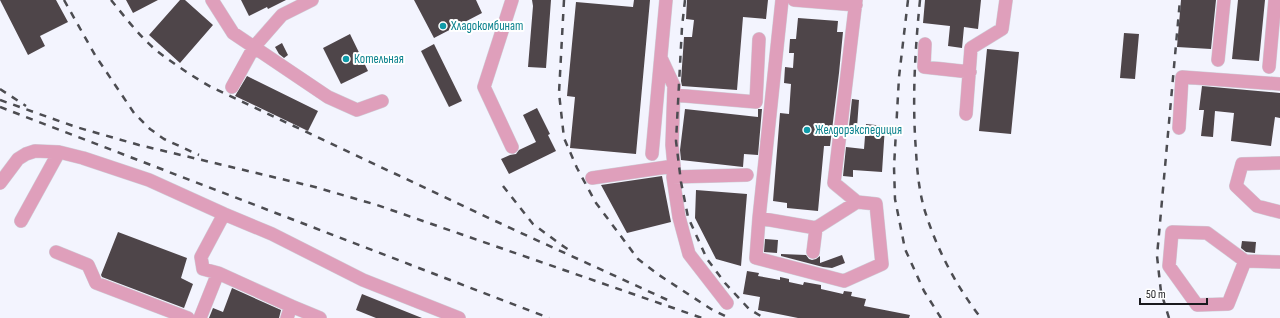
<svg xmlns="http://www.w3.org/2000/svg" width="1280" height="318" font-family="'Sofia Sans Condensed',sans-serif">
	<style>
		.building { fill: #4e4549 }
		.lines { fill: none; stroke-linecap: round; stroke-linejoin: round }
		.minor-casing { stroke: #d0d1da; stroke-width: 14 }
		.minor { stroke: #df9fbb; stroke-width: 13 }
		.rail { stroke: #4c4c51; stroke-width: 2.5; stroke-dasharray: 7 7; stroke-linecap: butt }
		.culture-dot { fill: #0f9aa8; stroke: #fff; stroke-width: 1.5 }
		.labels { text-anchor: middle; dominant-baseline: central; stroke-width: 4; stroke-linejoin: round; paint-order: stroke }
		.culture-label { font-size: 13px; fill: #0d838f; stroke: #fff; text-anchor: start }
	</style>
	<rect width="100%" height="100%" fill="#f3f4fe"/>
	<path class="building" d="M0,0H56L68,22L40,36L45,46L28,55Z
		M126,0H158L133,13Z
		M180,0H185L213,25L180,63L149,35Z
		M241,0H286L268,9L267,7L249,16Z
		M414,0H476L482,13L434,38Z
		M532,0H551L546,68L528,67L533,6Z
		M634,0H650L636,154L570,148L575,97L567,96L576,2L633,7Z
		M687,0H768L766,19L743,17L737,90L682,86L681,81L684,37H692L694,20L686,19Z
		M925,0H981L978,29L964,27L962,48L948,46L950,26L923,23Z
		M1181,0H1216L1211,49L1177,47Z
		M1238,0H1265L1259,61L1232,59Z
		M798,18L838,21L837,32H843L839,73L830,146H824L818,211L787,208V203L773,201L780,113L789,114L791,84L784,83L785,67L793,68L794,53H789L790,39H796Z
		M1124,33L1139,34L1135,79L1120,78Z
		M350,34L368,71L341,84L323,48Z
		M282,43L288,55L284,58L279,54L275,47Z
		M434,44L462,101L449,107L421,51Z
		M987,49L1019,52L1011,134L979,131Z
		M247,76L318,111L308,131L235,96Z
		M1202,86L1280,93V118L1275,117L1271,146L1231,141L1234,113L1215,111L1213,137L1201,136L1204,110H1199Z
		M852,99L859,100L857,127L849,126Z
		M537,108L550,134L548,135L556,151L509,174L501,159L510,155L516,154L519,150L536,142L523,115Z
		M685,109L758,117V109H762L758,155L744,154L743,167L681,160L680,150Z
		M866,124L885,126L882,172L853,170V177L843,176L846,147L864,149Z
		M662,176L671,222L627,233L601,185Z
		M696,190L747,194L741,266L716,259L695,218Z
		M118,232L187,258L181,278L193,284L184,308L102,277L101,275Z
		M765,239L778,240L777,253L764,252Z
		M1242,241L1256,242L1255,253L1246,252L1241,248Z
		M781,254L806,255L809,259L812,260L816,259L820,256V263L842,255L845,263L832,268L823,267L781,256Z
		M747,271L759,273L758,276L780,280V277L789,279V282L803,285L804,282L821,285V289L843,294L844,291L852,292L851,296L866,299L864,306L910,315L909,318H798L758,310L760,297L743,294Z
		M232,288L281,310L279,318H209L213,308L223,312Z
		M362,294L422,318H376L356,310Z"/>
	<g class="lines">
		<defs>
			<path id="minor" d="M212,0L233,33L328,97L357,110L382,101
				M512,0L484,87L512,147
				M782,0L759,218L756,258L844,281L882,264L876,204L857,202L834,183L856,0
				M794,0L856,5
				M925,44L924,67L970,72
				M661,58L674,86L672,145L674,166L673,177L679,217L689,254L727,303
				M1218,60L1224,0
				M1269,67L1275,0
				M232,87L254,47L282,15L312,0
				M674,95L756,102L759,39
				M966,114L971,48L1002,29L1006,0
				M1179,128L1182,77L1280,84
				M652,154L666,0
				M1280,163L1242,164L1236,186L1257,206L1280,212
				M673,177L747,175
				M592,178L674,166
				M0,183L18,159L26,154L35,151L59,152L83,158L149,180L224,214L272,234L363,280L459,318
				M759,218L816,228L857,202
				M21,221L59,152
				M56,252L88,265L96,283L188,318
				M813,252L816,228
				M1245,261L1228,304L1197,305L1169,266L1172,232L1207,233L1245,261L1280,262
				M218,273L291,306
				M200,318L218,273L203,269L201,257L224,214
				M287,318L291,306L320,318"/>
		</defs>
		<use href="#minor" class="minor-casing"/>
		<use href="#minor" class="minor"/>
		<path class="rail" d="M64,0L95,55L134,113L150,129L164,139L199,155
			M111,0C125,17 140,37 157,51C174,64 192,76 211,87L508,227L672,302
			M564,0L559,93L564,138L577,168L596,203L638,259L659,275L711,309L729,318
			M685,0L682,27L676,141L681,182L688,217L707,259L725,283L749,309L764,318
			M908,0L899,77L894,167L895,199L905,249L924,291L941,318
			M920,0C915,50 912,101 916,151C917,170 919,190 924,208C936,248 956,286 981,318
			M0,89L26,106
			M0,100L76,127L139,145L315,187L377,205L702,318
			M0,107L549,318
			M503,186L533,224L560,244L572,252
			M1169,318L1161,292L1157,256L1180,0"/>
	</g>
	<g class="culture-dot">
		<circle cx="443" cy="26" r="4"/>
		<circle cx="346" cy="59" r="4"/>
		<circle cx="807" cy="130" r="4"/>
	</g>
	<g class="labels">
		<g class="culture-label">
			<text x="451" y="26">Хладокомбинат</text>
			<text x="354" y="59">Котельная</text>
			<text x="815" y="130">Желдорэкспедиция</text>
		</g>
	</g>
	<path d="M1140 298v6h67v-6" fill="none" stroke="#1a1a1e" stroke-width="2"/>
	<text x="1146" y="298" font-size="12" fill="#1a1a1e" stroke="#ffffff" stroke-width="3" paint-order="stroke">50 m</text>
</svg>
